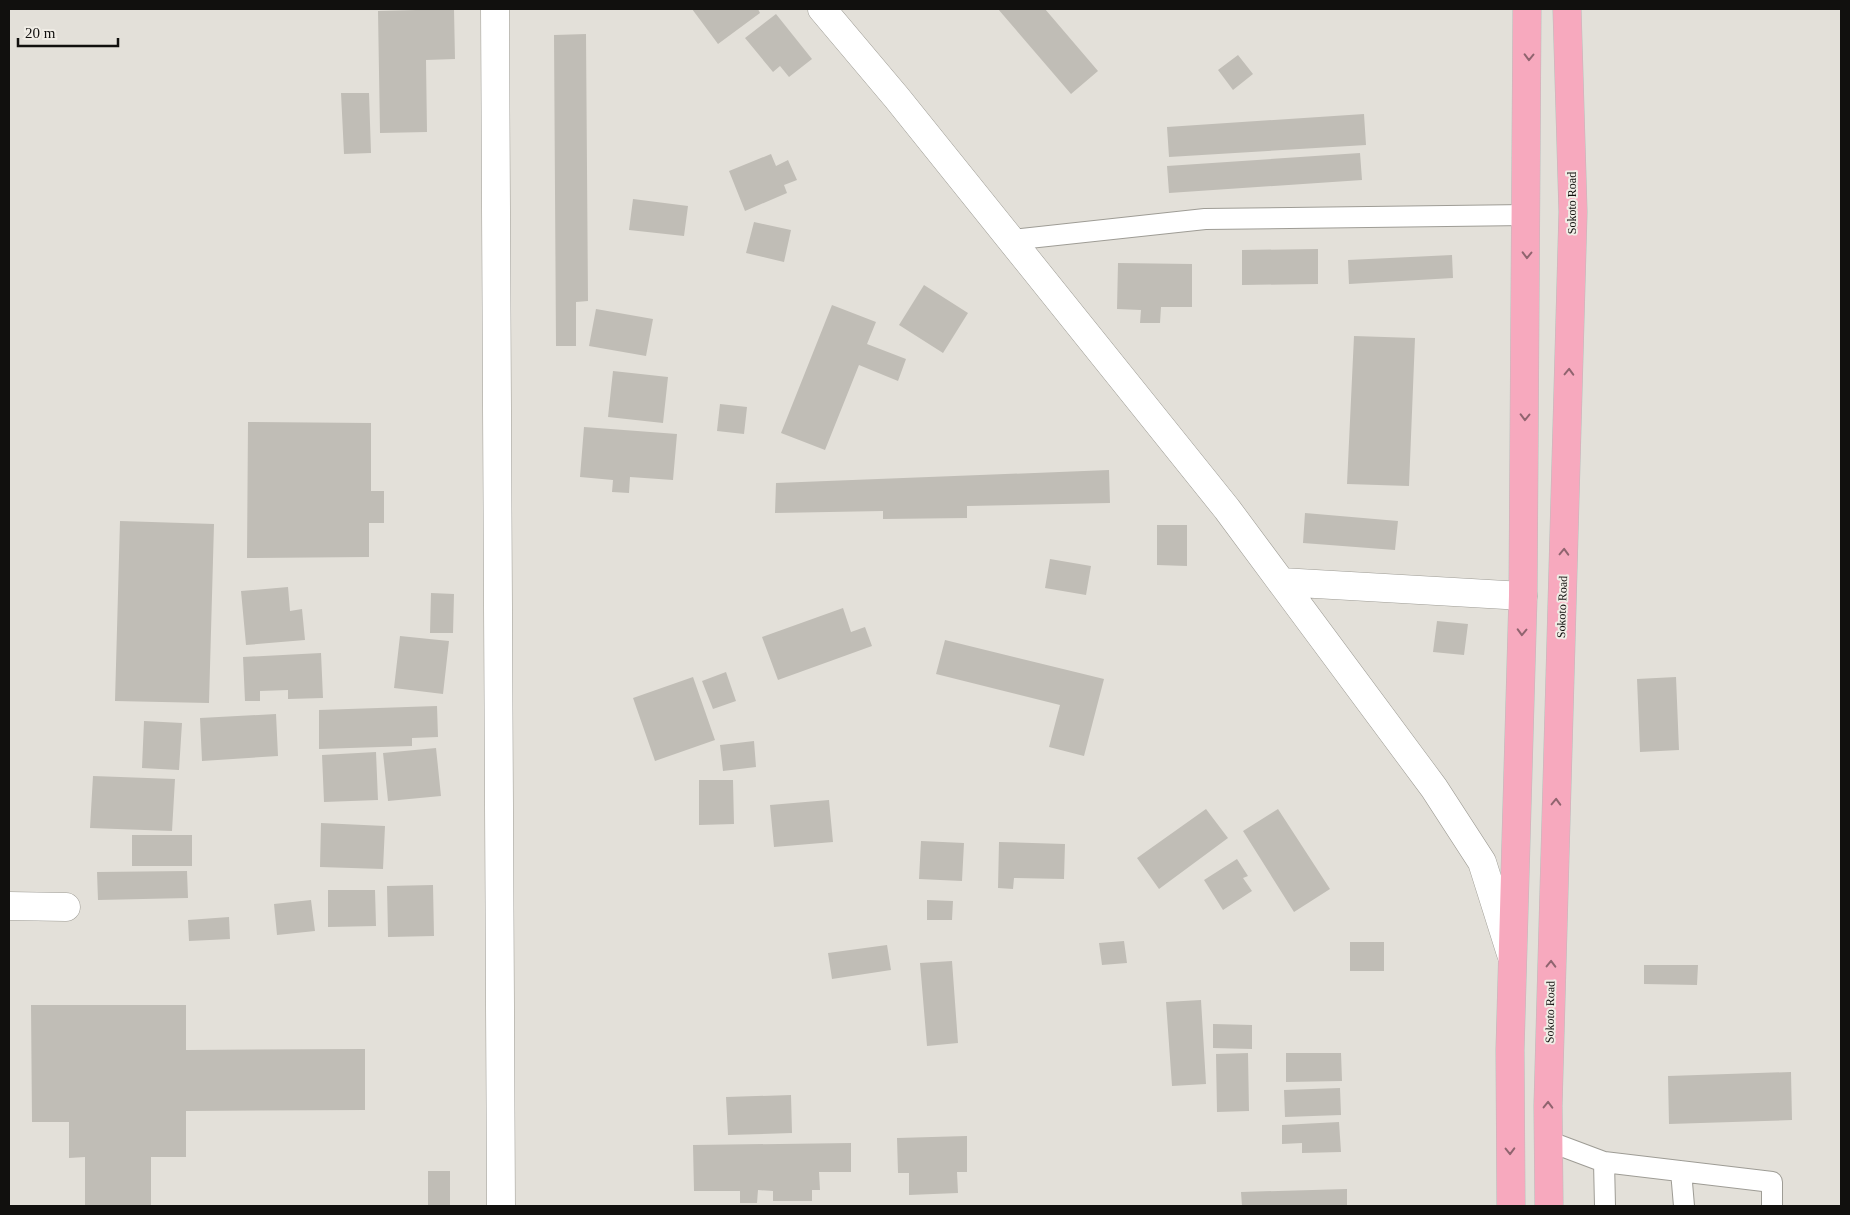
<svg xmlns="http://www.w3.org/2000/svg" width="1850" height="1215" font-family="Georgia,serif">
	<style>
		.building { fill: #c0bdb6 }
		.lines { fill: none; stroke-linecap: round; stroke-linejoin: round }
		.lane-casing { stroke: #9e9c95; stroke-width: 22 }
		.street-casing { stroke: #9e9c95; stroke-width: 29 }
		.primary-casing { stroke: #bcbcbc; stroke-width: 29 }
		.lane { stroke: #fff; stroke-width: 20 }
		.street { stroke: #fff; stroke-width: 28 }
		.primary { stroke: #f7a9be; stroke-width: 28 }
		.oneway { stroke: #90646f }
		.labels { text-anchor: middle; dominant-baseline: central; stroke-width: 4; stroke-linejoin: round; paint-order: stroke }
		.street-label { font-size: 12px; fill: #11100e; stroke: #f0ede6 }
	</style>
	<rect width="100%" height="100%" fill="#e3e0d9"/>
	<path class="building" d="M454,9L455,59L426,60L427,132L380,133L378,11Z
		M692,9H758L760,13L718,44Z
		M998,9H1045L1098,71L1071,94Z
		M776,14L812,59L789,77L780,66L773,72L745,38Z
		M586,34L588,301L576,302V346H556L554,35Z
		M1238,55L1253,74L1233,90L1218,70Z
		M341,93H369L371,153L344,154Z
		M1364,114L1366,145L1169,157L1167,127Z
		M1360,153L1362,180L1169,193L1167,166Z
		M771,154L776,166L788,160L797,180L784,185L787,193L745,211L729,171Z
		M633,199L688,206L684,236L629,230Z
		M754,222L791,230L784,262L746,253Z
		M1318,249V284L1242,285V250Z
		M1452,255L1453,278L1349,284L1348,260Z
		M1118,263L1192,264V307H1161L1160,323H1140L1141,310L1117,309Z
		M924,285L968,313L943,353L899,325Z
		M832,305L876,322L867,344L906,359L898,381L859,365L825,450L781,433Z
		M596,309L653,319L646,356L589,346Z
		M1354,336L1415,338L1409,486L1347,484Z
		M613,371L668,377L663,423L608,417Z
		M720,404L747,407L744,434L717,431Z
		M248,422L371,423V491H384V523H369V557L247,558Z
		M584,427L677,434L673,480L630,477L629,493L612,492L613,480L580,477Z
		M1109,470L1110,503L967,506V518L883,519V511L775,513L776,483Z
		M1305,513L1398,521L1395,550L1303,543Z
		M120,521L214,524L209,703L115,701Z
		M1157,525H1187V566L1157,565Z
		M1050,559L1091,566L1086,595L1045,588Z
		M288,587L290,611L302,609L305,640L246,645L241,591Z
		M431,593L454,594L453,633H430Z
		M843,608L851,632L865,627L872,646L778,680L762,637Z
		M1437,621L1468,624L1464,655L1433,652Z
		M400,636L449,641L443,694L394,688Z
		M945,640L1104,679L1084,756L1049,747L1060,705L936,674Z
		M321,653L323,698L288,699V690L260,691V701H245L243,657Z
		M726,672L736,701L713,709L702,681Z
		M693,677L715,740L655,761L633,698Z
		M1676,677L1679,750L1640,752L1637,679Z
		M437,706L438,737L412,738V746L319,749V710Z
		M276,714L278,756L202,761L200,718Z
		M144,721L182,723L179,770L142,768Z
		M754,741L756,767L723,771L720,745Z
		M436,748L441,796L388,801L383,753Z
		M376,752L378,800L324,802L322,755Z
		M93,776L175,779L172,831L90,828Z
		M699,780H733L734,824L699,825Z
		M829,800L833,842L774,847L770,805Z
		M1206,809L1228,838L1159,889L1137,858Z
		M1278,809L1330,889L1294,912L1243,831Z
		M321,823L385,826L383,869L320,867Z
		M132,835H192V866H132Z
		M921,841L964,843L962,881L919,879Z
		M999,842L1065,844L1064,879L1014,878L1013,889L998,888Z
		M1237,859L1248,876L1243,878L1252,891L1223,910L1204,880Z
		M187,871L188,898L98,900L97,872Z
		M433,885L434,936L388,937L387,886Z
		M328,890H375L376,926L328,927Z
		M311,900L315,931L277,935L274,904Z
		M927,900L953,901L952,920H927Z
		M229,917L230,939L189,941L188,920Z
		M1124,941L1127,963L1102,965L1099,943Z
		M1350,942H1384V971H1350Z
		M887,945L891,970L832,979L828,953Z
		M952,961L958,1043L927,1046L920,963Z
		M1644,965H1698L1697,985L1644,984Z
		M1201,1000L1206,1084L1172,1086L1166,1002Z
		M31,1005H186V1050L365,1049V1110L186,1111V1157H151V1206H85V1157L69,1158V1122H32Z
		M1213,1024L1252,1025V1049L1213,1048Z
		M1248,1053L1249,1111L1217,1112L1216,1054Z
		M1286,1053H1341L1342,1081L1286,1082Z
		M1791,1072L1792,1120L1669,1124L1668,1076Z
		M1340,1088L1341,1115L1285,1117L1284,1090Z
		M791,1095L792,1133L728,1135L726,1097Z
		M1339,1122L1341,1152L1302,1153V1143L1282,1144V1125Z
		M967,1136V1172H957L958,1193L909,1195V1173H898L897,1138Z
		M851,1143V1172H819L820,1190H812V1201H773V1191L758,1190L757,1203H740V1191H694L693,1145Z
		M428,1171H450V1206H428Z
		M1347,1189V1206H1242L1241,1192Z"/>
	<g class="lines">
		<defs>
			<path id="lane" d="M1011,240L1205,219L1527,215
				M1548,1141L1604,1162L1605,1206
				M1604,1162L1772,1182V1206
				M1681,1171L1684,1206"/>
			<path id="street" d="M495,9L501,1206
				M822,9L897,98L1227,509L1434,788L1482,862L1511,954
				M1281,582L1523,596
				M9,906L66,907"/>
			<path id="primary" d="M1511,1206L1510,1050L1523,596L1527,9
				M1549,1206L1548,1106L1573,212L1567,9"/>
		</defs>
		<use href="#lane" class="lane-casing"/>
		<use href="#street" class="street-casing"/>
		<use href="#primary" class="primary-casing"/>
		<use href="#lane" class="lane"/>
		<use href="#street" class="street"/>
		<use href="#primary" class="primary"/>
	</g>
	<defs><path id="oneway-chevron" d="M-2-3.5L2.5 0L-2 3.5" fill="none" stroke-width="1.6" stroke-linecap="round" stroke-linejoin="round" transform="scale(1.25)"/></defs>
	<g class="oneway">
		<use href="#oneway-chevron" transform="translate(1529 57) rotate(91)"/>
		<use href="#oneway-chevron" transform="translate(1527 255) rotate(91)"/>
		<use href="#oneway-chevron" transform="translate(1569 372) rotate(-88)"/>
		<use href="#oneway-chevron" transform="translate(1525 417) rotate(91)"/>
		<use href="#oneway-chevron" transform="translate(1564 552) rotate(-88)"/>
		<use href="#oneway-chevron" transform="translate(1522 632) rotate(92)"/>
		<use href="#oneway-chevron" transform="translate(1556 802) rotate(-88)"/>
		<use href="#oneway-chevron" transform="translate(1551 964) rotate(-89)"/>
		<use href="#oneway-chevron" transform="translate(1548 1105) rotate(-89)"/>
		<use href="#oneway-chevron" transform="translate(1510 1151) rotate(89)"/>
	</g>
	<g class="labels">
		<g class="street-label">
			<text transform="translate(1572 203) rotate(-90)">Sokoto Road</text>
			<text transform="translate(1562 607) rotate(-88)">Sokoto Road</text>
			<text transform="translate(1550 1012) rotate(-89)">Sokoto Road</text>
		</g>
	</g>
	<rect width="1850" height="1215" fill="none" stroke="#11100e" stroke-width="20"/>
	<path d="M18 38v8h100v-8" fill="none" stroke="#11100e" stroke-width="2.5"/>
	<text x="25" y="38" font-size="15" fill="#11100e" stroke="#f0ede6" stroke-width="4" paint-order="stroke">20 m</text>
</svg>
